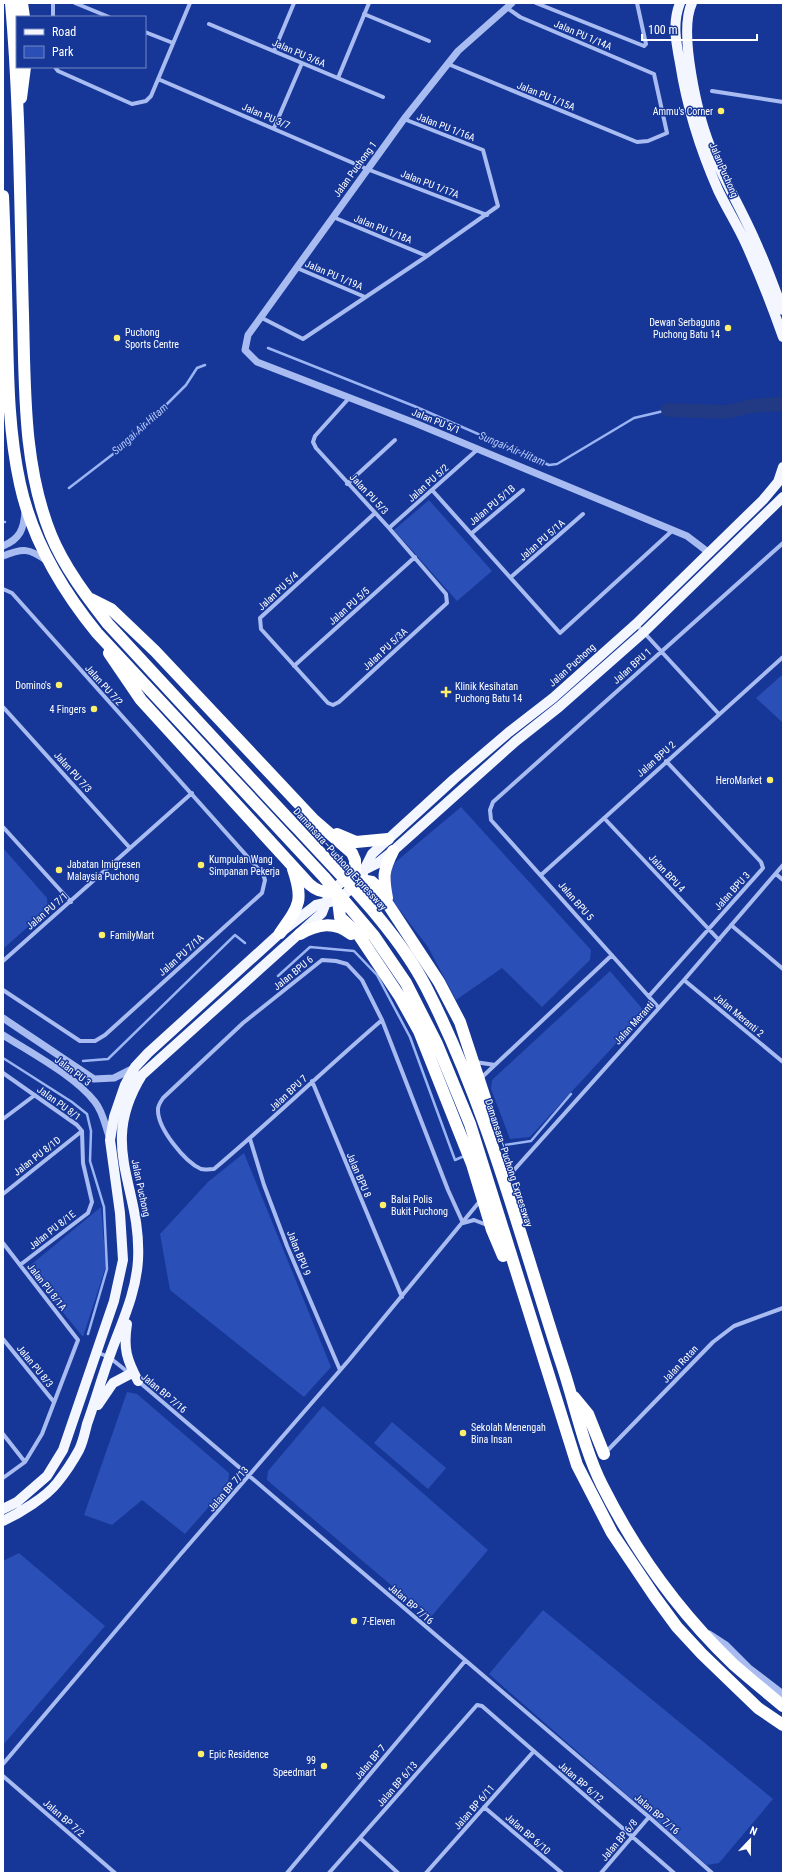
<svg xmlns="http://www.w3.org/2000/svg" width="786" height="1876" font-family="'Roboto Condensed',sans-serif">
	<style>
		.green { fill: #2a4fb6 }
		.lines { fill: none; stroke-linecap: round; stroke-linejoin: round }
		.stream { stroke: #9bb4f4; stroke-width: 2.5 }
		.river { stroke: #223a84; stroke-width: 14 }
		.minor { stroke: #a9bcf2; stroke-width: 4 }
		.tertiary { stroke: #a9bcf2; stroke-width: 7 }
		.primary { stroke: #f3f6ff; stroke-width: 10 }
		.motorway { stroke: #fff; stroke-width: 12 }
		.poi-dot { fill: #ffef69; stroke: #163797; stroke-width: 1.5 }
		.labels { text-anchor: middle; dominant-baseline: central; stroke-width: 3; stroke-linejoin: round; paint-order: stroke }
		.street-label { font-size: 10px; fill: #fff; stroke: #163797 }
		.poi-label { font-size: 10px; fill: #fff; stroke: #163797; text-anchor: start }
		.water-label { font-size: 11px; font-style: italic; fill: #b5c7f8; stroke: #163797 }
	</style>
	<rect width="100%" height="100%" fill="#163797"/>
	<path class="green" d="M429,500L492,571L457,601L394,530Z
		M783,674V723L756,698Z
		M461,807L591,950L590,960L542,1007L502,968L456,1000L428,947L395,904L389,888L392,865Z
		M3,848L47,898L48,909L3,949Z
		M610,971L645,1012L530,1137L510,1139L491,1089L492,1080Z
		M244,1153L331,1367L304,1397L170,1290L160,1234L208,1182Z
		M101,1207L106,1266L83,1337L27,1268Z
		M127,1392L137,1394L229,1473L228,1485L185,1534L142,1500L112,1525L84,1515Z
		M323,1406L488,1550L430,1618L267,1480L268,1471Z
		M392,1422L446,1468L428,1489L374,1443Z
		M19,1553L105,1626L3,1745V1561Z
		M543,1610L773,1799L719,1863L707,1865L489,1674Z"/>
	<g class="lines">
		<path class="stream" d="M268,348L414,406L549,465L557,464L634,418L668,410
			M69,488L130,441L186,385L197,368L205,365
			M3,522H5
			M278,976L310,947L354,951L377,975L410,1037L455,1160L462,1157
			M3,1058L72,1102L87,1114L91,1131L90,1161L104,1207L107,1269L88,1334
			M83,1061L108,1059L235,935L245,943
			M505,1145L531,1141L571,1094"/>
		<path class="river" d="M668,410L727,412L751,406L783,404"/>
		<path class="minor" d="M53,3V17
			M75,3L109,17
			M536,3L644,46L646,44L637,3
			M364,14L429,41
			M209,24L383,97
			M145,32L173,43
			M274,51L294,3
			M448,64L637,142L648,141L667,133L654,74L520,17L507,8
			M55,67L58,71L132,104L146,101L151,96L190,3
			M338,78L369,3
			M158,79L367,169L487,215
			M712,91L783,102
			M274,128L302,63
			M333,217L427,256
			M297,268L365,297
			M262,318L303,339L427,256L498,206L483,150L404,119
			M350,397L315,436L313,442L316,448L389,528L446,594L447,603L339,702L333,705L328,703L261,629L260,618L375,513
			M347,484L395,440
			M432,490L560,633L673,530
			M389,528L478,449
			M472,533L523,490
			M511,577L583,514
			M3,589L12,593L263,874L265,880L262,893L105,1035L95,1041H80L3,990
			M636,624L718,713
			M294,666L415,557
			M3,707L130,848
			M604,818L719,940
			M3,827L71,902
			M776,874L783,880
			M541,875L783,657
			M731,925L783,969
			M3,961L192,793
			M684,980L783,1062
			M649,996L763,868L761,862L666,761
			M659,1008L491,820L490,810L493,802L783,543
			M382,1020C325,1069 271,1121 214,1169C210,1169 205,1170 201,1169C185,1162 157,1128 158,1109C158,1106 161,1101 163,1098L243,1023L322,960L336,961L347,964L362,980L382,1020L448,1190L463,1223
			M475,1062L495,1065
			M3,1073L77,1125L82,1131L83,1163L92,1202L88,1213L20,1265
			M480,1079L612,955
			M312,1081L402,1297
			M3,1119L35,1095
			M250,1139L264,1185L287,1246L340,1370
			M505,1180L684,980L783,865
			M3,1194L82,1131
			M463,1223L474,1220L487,1225
			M3,1243L78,1340L42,1434L25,1462L3,1478
			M3,1339L54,1402
			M96,1352L109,1357L129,1373
			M138,1381L649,1817L712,1873
			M3,1434L25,1462
			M606,1452L713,1342L734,1326L783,1308
			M3,1764L179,1556L349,1360L480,1201
			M3,1776L115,1873
			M484,1807L562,1873
			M360,1838L398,1873
			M287,1873L465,1661
			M329,1873L477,1705L482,1706L674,1873
			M426,1873L534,1751
			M601,1873L649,1817"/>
		<path class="tertiary" d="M512,3L458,51L404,119L248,335L245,350L257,362L415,423L687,536L708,552
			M3,546C20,539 24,529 25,511
			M3,556C23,548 29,548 47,561
			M3,1018L94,1079L114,1078L134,1068
			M3,1035C31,1053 75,1076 95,1102C103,1112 105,1125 109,1136
			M709,1634L726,1645L749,1668L783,1694"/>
		<path class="primary" d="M680,3C672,23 676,42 680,63C687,108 700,149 718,190C727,209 738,226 746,244C760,275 772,306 783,337
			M692,3C678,32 698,116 710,146C723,180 743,211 757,245C767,266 774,288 783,310
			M127,1324C123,1349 127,1360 138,1381
			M98,1405L113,1383L130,1374
			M3,1509L17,1502L47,1476L63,1450L114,1301L123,1260L120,1213L110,1140L114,1117L125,1085L135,1067L148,1053L280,933L316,905L338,900L361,880L364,870L372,854L454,779L509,732L553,698L636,624L763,500L778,482L783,467
			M3,1521C20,1513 46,1497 57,1483C65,1473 73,1461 79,1450C83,1442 85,1432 87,1424C95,1402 101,1380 109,1358C120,1326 136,1295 138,1260C142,1187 97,1147 142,1075L322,913L330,892L355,871L364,870L378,863L393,851L516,741L559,707L644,632L783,497"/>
		<path class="motorway" d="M11,3C20,105 20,212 23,315C25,388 23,466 51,535C64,567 87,597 108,624C172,693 235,762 299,830C343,878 396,929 426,987C487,1106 520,1236 561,1362C575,1403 583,1447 602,1485C635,1551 680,1613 733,1664C749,1678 766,1692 783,1706
			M22,3L24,17
			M21,98L25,67
			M3,196C5,241 6,287 7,332C8,382 9,434 20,484C32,539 62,590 97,633L324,877L374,936L406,983L437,1044L470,1124L577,1465L612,1533L655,1597L677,1627L702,1654L758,1708L783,1725
			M91,599L111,609L155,651L314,820L352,853L355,860V871
			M109,653L141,700L309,884C316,890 321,892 330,892
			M337,834L356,842L388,839
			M361,880L372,882L376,886L439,982L460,1022L485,1098L487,1116
			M387,898C383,876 383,871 393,851
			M338,900L340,917L358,934L400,997L419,1031L472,1164L492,1230L503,1256
			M280,933C299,906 304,901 293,869
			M300,934C318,924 334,921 351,934
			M574,1397L588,1414L604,1454"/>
	</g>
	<g class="poi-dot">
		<circle cx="721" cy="111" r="4"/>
		<circle cx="728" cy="328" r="4"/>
		<circle cx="117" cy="338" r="4"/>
		<circle cx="59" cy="685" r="4"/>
		<path d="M444 686h4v4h4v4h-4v4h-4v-4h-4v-4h4z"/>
		<circle cx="94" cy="709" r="4"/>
		<circle cx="770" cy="780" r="4"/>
		<circle cx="201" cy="865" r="4"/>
		<circle cx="59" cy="870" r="4"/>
		<circle cx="102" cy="935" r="4"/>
		<circle cx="383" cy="1205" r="4"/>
		<circle cx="463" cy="1433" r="4"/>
		<circle cx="354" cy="1621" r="4"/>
		<circle cx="201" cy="1754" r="4"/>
		<circle cx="324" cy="1766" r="4"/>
	</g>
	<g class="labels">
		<g class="street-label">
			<text transform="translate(583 35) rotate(23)">Jalan PU 1/14A</text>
			<text transform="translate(299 53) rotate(23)">Jalan PU 3/6A</text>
			<text transform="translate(546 96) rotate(22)">Jalan PU 1/15A</text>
			<text transform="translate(266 116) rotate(23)">Jalan PU 3/7</text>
			<text transform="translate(446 127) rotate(21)">Jalan PU 1/16A</text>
			<text transform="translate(355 169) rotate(-54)">Jalan Puchong 1</text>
			<text transform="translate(724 170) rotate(67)">Jalan Puchong</text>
			<text transform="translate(430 184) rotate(21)">Jalan PU 1/17A</text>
			<text transform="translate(383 229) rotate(22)">Jalan PU 1/18A</text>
			<text transform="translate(334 275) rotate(23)">Jalan PU 1/19A</text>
			<text transform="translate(436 421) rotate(22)">Jalan PU 5/1</text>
			<text transform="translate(428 483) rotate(-42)">Jalan PU 5/2</text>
			<text transform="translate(369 494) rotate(47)">Jalan PU 5/3</text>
			<text transform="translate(492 505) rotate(-40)">Jalan PU 5/1B</text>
			<text transform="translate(542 540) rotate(-41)">Jalan PU 5/1A</text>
			<text transform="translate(278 591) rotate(-43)">Jalan PU 5/4</text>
			<text transform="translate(349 606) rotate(-42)">Jalan PU 5/5</text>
			<text transform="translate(385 649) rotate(-43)">Jalan PU 5/3A</text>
			<text transform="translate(572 665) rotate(-42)">Jalan Puchong</text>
			<text transform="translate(632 666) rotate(-42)">Jalan BPU 1</text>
			<text transform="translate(104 685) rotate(48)">Jalan PU 7/2</text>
			<text transform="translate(656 759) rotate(-42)">Jalan BPU 2</text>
			<text transform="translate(73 772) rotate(48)">Jalan PU 7/3</text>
			<text transform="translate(340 859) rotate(48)">Damansara–Puchong Expressway</text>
			<text transform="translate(667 873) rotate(47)">Jalan BPU 4</text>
			<text transform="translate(732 891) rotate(-48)">Jalan BPU 3</text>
			<text transform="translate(576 901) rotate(49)">Jalan BPU 5</text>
			<text transform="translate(47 911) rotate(-41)">Jalan PU 7/1</text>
			<text transform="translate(181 955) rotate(-42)">Jalan PU 7/1A</text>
			<text transform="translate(293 973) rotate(-39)">Jalan BPU 6</text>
			<text transform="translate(739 1015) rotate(40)">Jalan Meranti 2</text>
			<text transform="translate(634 1023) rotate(-48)">Jalan Meranti</text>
			<text transform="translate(73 1071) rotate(37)">Jalan PU 3</text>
			<text transform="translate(288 1093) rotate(-43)">Jalan BPU 7</text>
			<text transform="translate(59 1103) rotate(36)">Jalan PU 8/1</text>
			<text transform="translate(37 1156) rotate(-38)">Jalan PU 8/1D</text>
			<text transform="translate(509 1163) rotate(72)">Damansara–Puchong Expressway</text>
			<text transform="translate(359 1175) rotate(67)">Jalan BPU 8</text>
			<text transform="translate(141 1188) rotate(78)">Jalan Puchong</text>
			<text transform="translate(52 1230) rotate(-38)">Jalan PU 8/1E</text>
			<text transform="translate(299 1253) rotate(68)">Jalan BPU 9</text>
			<text transform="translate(47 1287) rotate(52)">Jalan PU 8/1A</text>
			<text transform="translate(680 1364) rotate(-47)">Jalan Rotan</text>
			<text transform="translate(35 1366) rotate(51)">Jalan PU 8/3</text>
			<text transform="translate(164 1393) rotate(40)">Jalan BP 7/16</text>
			<text transform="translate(228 1489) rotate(-49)">Jalan BP 7/13</text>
			<text transform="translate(411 1604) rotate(41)">Jalan BP 7/16</text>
			<text transform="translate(370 1762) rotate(-50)">Jalan BP 7</text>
			<text transform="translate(581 1782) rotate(41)">Jalan BP 6/12</text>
			<text transform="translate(397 1784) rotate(-49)">Jalan BP 6/13</text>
			<text transform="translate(474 1807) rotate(-49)">Jalan BP 6/11</text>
			<text transform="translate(657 1814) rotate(41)">Jalan BP 7/16</text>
			<text transform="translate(64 1818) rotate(41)">Jalan BP 7/2</text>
			<text transform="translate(528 1834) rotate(41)">Jalan BP 6/10</text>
			<text transform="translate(619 1840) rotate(-50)">Jalan BP 6/8</text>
		</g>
		<g class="poi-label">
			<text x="713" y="111" text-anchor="end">Ammu's Corner</text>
			<text x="720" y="322" text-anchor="end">Dewan Serbaguna<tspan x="720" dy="12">Puchong Batu 14</tspan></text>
			<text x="125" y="332">Puchong<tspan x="125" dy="12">Sports Centre</tspan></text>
			<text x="51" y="685" text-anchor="end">Domino's</text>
			<text x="455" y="686">Klinik Kesihatan<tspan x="455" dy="12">Puchong Batu 14</tspan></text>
			<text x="86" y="709" text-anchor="end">4 Fingers</text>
			<text x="762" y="780" text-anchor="end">HeroMarket</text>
			<text x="209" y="859">Kumpulan Wang<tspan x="209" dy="12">Simpanan Pekerja</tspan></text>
			<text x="67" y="864">Jabatan Imigresen<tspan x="67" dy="12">Malaysia Puchong</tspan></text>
			<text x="110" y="935">FamilyMart</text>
			<text x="391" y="1199">Balai Polis<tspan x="391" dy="12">Bukit Puchong</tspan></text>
			<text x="471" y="1427">Sekolah Menengah<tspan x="471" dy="12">Bina Insan</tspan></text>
			<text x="362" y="1621">7-Eleven</text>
			<text x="209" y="1754">Epic Residence</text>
			<text x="316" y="1760" text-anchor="end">99<tspan x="316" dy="12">Speedmart</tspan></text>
		</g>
		<g class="water-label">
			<text transform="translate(140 429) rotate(-42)">Sungai Air Hitam</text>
			<text transform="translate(512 449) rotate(23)">Sungai Air Hitam</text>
		</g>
	</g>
	<rect width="786" height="1876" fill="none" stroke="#ffffff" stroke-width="8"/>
	<rect x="16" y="16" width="130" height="52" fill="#163797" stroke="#7387c1"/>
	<rect x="24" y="29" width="20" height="6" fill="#f3f6ff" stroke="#7387c1"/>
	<text x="52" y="36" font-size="12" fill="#ffffff">Road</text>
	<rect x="24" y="46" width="20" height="12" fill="#2a4fb6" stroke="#7387c1"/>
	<text x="52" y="56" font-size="12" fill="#ffffff">Park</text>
	<g transform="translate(750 1840) rotate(22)" stroke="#163797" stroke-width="3" paint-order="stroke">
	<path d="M0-3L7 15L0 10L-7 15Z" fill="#ffffff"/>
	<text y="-6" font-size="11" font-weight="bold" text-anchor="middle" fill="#ffffff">N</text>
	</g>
	<path d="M642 34v6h115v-6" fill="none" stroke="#ffffff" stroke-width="2"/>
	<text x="648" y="34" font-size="12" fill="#ffffff" stroke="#163797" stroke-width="3" paint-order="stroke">100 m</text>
</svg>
